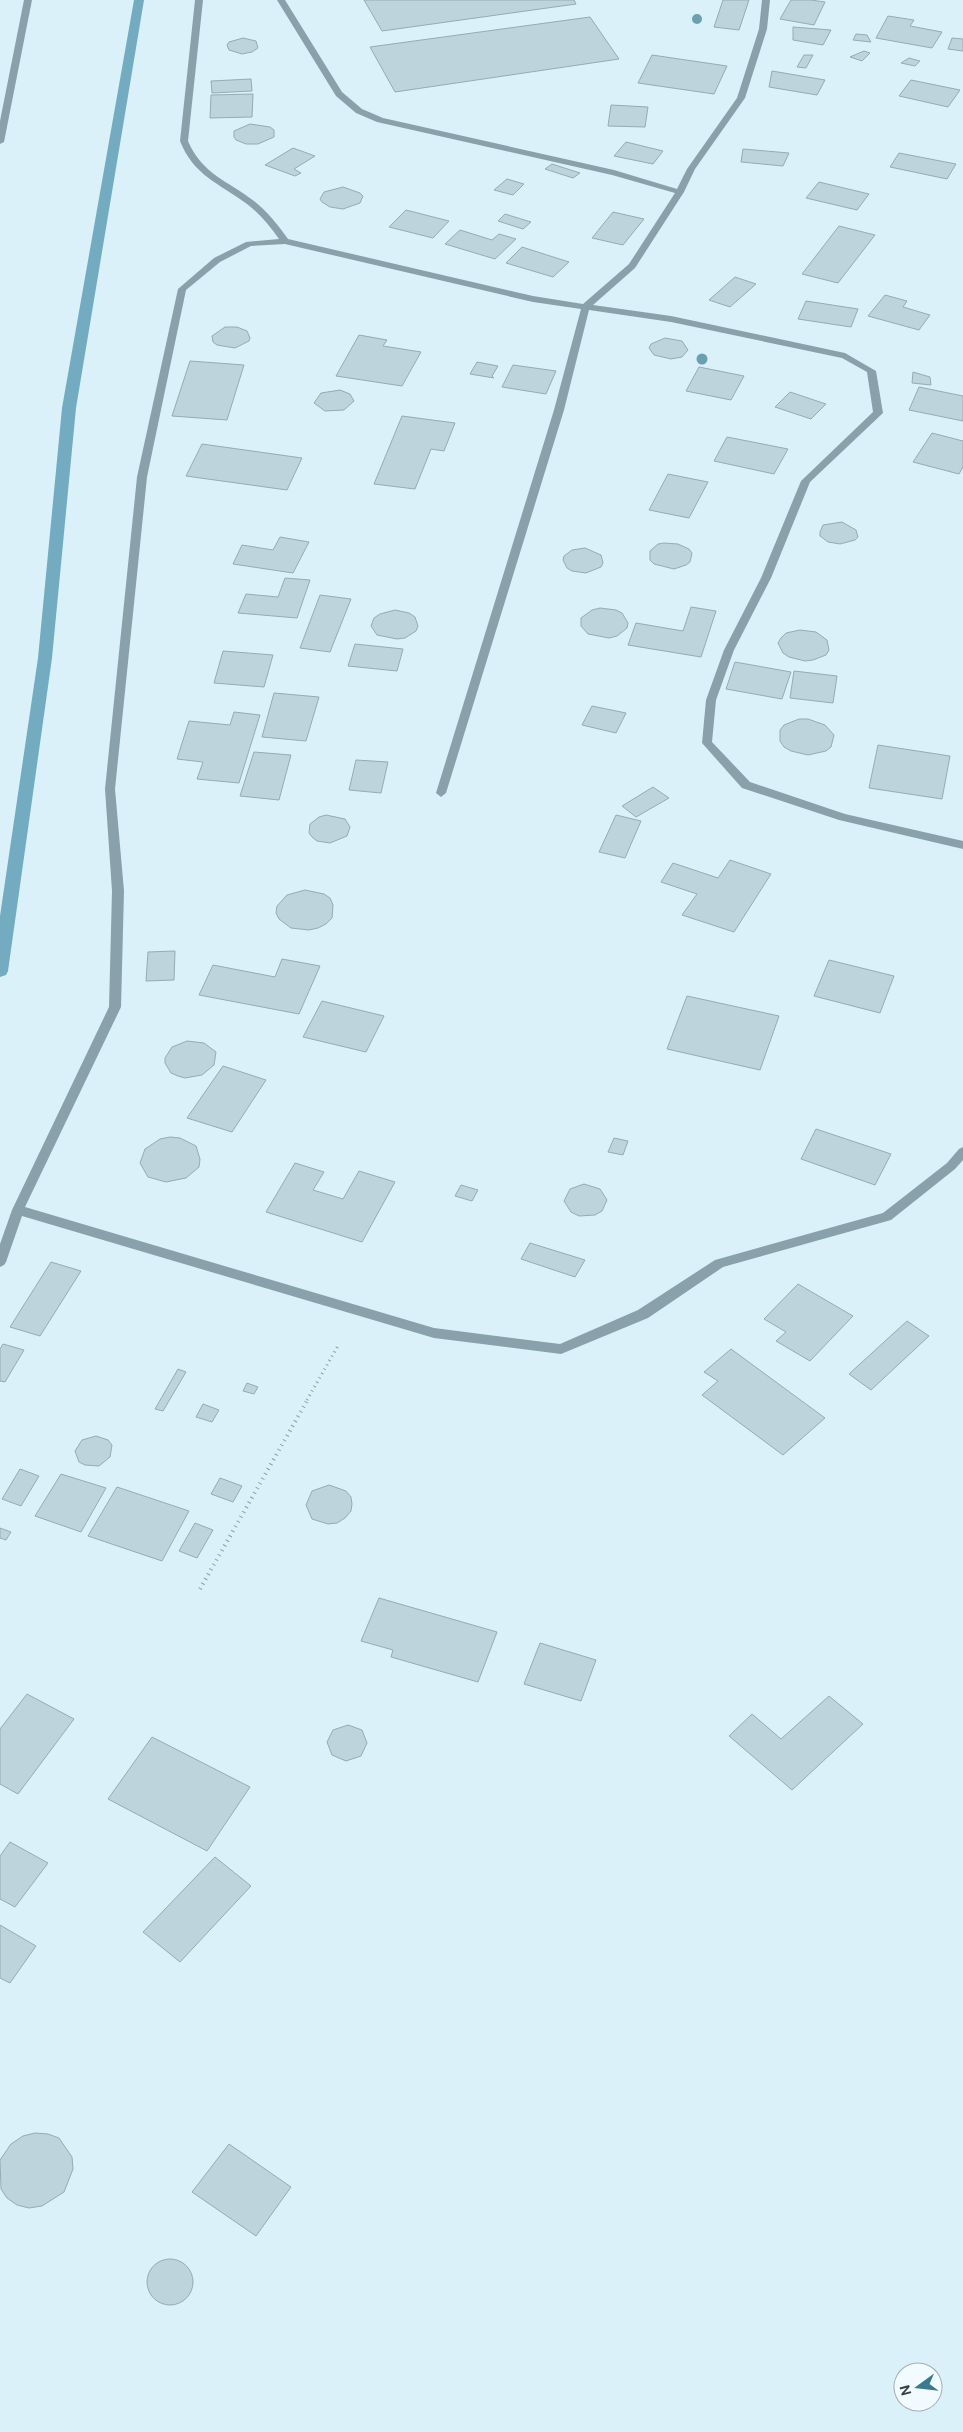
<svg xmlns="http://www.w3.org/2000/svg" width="963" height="2432" font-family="'DM Sans',sans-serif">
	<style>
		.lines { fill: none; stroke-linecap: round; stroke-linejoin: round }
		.stream { fill: #73acc1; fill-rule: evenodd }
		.building { fill: #bdd4dc; stroke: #96abb3 }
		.path-far1 { stroke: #8e9fa5; stroke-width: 3; stroke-dasharray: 1 4; stroke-linecap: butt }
		.path { stroke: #8e9fa5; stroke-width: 4; stroke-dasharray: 1 4.5; stroke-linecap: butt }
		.minor { fill: #89a1aa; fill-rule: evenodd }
		.tree { fill: #6aa0af }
	</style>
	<rect width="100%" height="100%" fill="#daf1f9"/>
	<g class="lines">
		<path class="stream" d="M134,0H144L76,408L52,658L8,971L6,975L0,977V916L38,658L62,408Z"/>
	</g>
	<path class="building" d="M364,0H574L576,4L382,31Z
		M723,0H749L739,30L714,27Z
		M791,0H811L825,2L814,25L780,19Z
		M888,16L914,20L910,26L942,32L932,48L876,38Z
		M590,17L619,59L395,92L370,47Z
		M793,27L831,30L823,45L793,40Z
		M856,34L867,35L871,42L853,40Z
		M243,38L256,41L258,48L252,52L242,54L229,50L227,45L229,42Z
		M952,38L963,39V51L948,49Z
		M864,51L870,53L862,61L850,57Z
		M652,55L727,66L714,94L638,83Z
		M804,55H813L806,68L797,67Z
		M909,58L920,61L915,66L901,63Z
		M772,71L825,80L817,95L769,87Z
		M251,79L252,91L212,93L211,81Z
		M911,80L960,90L948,107L899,96Z
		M253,94L252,117L210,118L211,95Z
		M611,105L648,107L645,127L608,126Z
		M250,124L270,127L274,130V137L258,144H246L236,140L234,137V131Z
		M626,142L663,151L653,164L614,156Z
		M293,148L315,156L294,169L301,173L295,176L265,165Z
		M743,149L789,153L783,166L741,162Z
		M899,153L956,164L947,179L890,167Z
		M552,164L580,173L573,178L545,169Z
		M507,179L524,184L513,195L494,190Z
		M819,182L869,194L857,210L806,198Z
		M343,187L360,193L363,196L360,203L343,209L330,207L322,202L320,199L324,192Z
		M406,210L449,221L433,238L389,227Z
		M613,212L644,219L623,245L592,238Z
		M505,214L531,222L523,229L498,221Z
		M839,226L875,235L838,283L802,274Z
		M460,230L492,240L499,234L516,239L495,259L445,244Z
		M522,247L569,262L553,277L506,263Z
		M735,277L756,284L730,307L709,300Z
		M885,295L907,301L903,307L930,315L919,330L868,316Z
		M806,301L858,309L851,327L798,319Z
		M225,327H237L247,331L250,338L249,341L235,348L217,345L213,342L212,336Z
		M359,335L387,340L383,346L421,352L402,386L336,376Z
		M665,338L682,341L688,350L682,357L671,359L654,355L649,348L651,344Z
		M190,361L244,365L227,420L172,416Z
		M477,362L498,366L492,376L494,378L470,374Z
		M513,365L556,371L546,394L502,387Z
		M699,367L744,376L731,400L686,391Z
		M913,372L930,377L931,385L912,383Z
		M919,387L963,396V421L909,410Z
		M340,390L350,394L354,401L344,410L325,411L314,403L321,393Z
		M790,392L826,404L811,419L775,407Z
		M402,416L455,423L444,451L431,449L415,489L374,484Z
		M932,433L963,441V467L959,474L913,462Z
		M727,437L788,449L774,474L714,461Z
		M202,444L302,458L287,490L186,476Z
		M668,474L708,482L689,518L649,510Z
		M842,522L856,530L858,537L855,540L840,544L828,542L820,536V532L823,525Z
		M280,537L309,542L293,573L233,564L242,545L273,550Z
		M664,543L678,544L689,549L692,553L690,562L686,565L674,569L654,564L650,560V551L658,544Z
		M585,548L601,555L603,563L601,567L586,573L572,571L567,568L563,560L564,556L572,550Z
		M285,578L310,580L297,618L238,613L246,594L278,597Z
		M320,595L351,599L330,652L300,648Z
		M691,607L716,611L701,657L628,645L636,623L683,631Z
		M600,608L616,610L622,613L628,623L627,628L617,636L609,638L588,634L581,626V618L592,610Z
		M395,610L409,613L415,617L418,626L416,631L405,638L397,639L377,635L371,626L374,618L380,614Z
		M800,630L816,632L827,640L829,650L826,655L813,660L805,661L789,657L783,653L778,643L781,638L786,633Z
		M355,644L403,649L397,671L348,666Z
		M223,651L273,655L264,687L214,683Z
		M735,662L791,672L782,699L726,689Z
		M794,671L837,676L833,703L790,698Z
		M274,693L319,697L306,741L262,737Z
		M592,706L626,713L616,733L582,725Z
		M234,712L260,715L239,783L197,779L203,762L177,759L189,721L230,725Z
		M799,719H808L825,725L834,735L831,747L826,751L808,755L791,751L784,747L780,741V730L784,725Z
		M878,745L950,756L942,799L869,788Z
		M254,752L291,755L279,800L240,796Z
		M356,760L388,762L381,793L349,790Z
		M653,787L669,798L636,817L622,806Z
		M326,815L345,819L350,827L347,836L330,843L317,841L312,837L309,833L310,824L319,817Z
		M616,815L641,821L625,858L599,852Z
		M730,860L771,874L734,932L682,915L697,894L661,882L673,863L718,878Z
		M305,890L324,894L330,898L333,905L332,918L326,924L318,928L309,930L291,928L279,919L276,913L277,906L287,895Z
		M175,951L174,980L146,981L148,952Z
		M282,959L320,966L299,1014L199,995L213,965L275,977Z
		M829,960L894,976L880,1013L814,996Z
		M687,996L779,1016L760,1070L667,1049Z
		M322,1001L384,1016L366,1052L303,1037Z
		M187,1041L204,1043L216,1052L214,1065L202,1075L185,1078L178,1076L171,1073L165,1063V1058L172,1047Z
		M223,1066L266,1080L232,1132L187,1118Z
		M816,1129L891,1154L875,1185L801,1159Z
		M170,1137L180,1138L196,1146L200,1159L199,1167L186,1178L166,1182L148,1177L140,1163L145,1149L160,1139Z
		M614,1138L628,1141L623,1155L608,1152Z
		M295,1163L324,1172L313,1190L343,1199L359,1171L395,1182L362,1242L266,1212Z
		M584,1184L600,1189L607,1200L602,1211L595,1215L579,1216L571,1212L564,1201L570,1189Z
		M461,1185L478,1190L472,1201L455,1196Z
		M530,1243L585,1260L575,1277L521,1259Z
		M51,1262L81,1271L40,1336L10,1327Z
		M798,1284L853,1316L810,1361L776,1341L786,1332L764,1319Z
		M907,1321L929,1336L871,1390L849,1374Z
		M3,1344L24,1350L5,1382L0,1381V1349Z
		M731,1349L825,1418L783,1455L702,1395L718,1381L704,1372Z
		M178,1369L186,1372L163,1411L155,1409Z
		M247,1383L258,1387L254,1394L243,1391Z
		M203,1404L219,1410L212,1422L196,1417Z
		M96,1436L108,1440L112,1445L110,1457L99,1466L85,1465L79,1462L75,1451L82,1440Z
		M20,1469L39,1476L21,1506L2,1499Z
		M61,1474L106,1488L81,1532L35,1516Z
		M220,1478L242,1486L233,1502L211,1494Z
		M329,1485L346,1491L351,1497L352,1504L351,1511L345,1518L337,1523L328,1524L312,1519L306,1505L312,1491Z
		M117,1487L189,1511L162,1561L88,1536Z
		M195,1523L213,1530L197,1558L179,1551Z
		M0,1528L11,1532L6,1540L0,1538Z
		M379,1598L497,1632L478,1682L391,1657L393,1650L361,1641Z
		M540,1643L596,1660L581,1701L524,1684Z
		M27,1694L74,1719L18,1794L0,1784V1729Z
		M829,1696L863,1724L792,1790L729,1736L752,1714L781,1739Z
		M348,1725L362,1730L367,1743L361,1756L346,1761L332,1755L327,1742L333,1730Z
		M152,1737L250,1787L207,1851L108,1799Z
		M10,1842L48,1863L15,1907L0,1899V1856Z
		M215,1857L251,1886L180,1962L143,1932Z
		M0,1925L36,1946L10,1983L0,1978Z
		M35,2133L48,2134L59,2138L72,2157L73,2169L64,2192L42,2206L29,2208L17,2205L7,2198L1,2189L0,2160L11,2144L23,2136Z
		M229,2144L291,2187L256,2236L192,2192Z
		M147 2282a23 23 0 1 1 46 0a23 23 0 1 1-46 0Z"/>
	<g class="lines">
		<path class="path-far1" d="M307,1400L339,1344"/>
		<path class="path" d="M200,1589L308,1399"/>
		<path class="minor" d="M24,0H32L4,142L0,144V121Z
			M195,0H203L188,141C202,174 228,181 254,201C267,211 278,225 288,239L533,296L583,304L629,264L675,193L612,175L377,122L356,113L336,96L277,0H285L342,92L362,109L383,118L614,170L677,189L687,169L737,98L759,29L762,0H770L767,29L745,98L695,169L684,192L635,268L593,305L671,316L845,353L876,371L883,413L810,482L771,578L734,650L716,700L712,742L750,782L845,814L963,841V849L839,820L742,788L702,743L706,700L724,650L761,578L801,481L873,412L867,372L842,358L671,322L589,310L564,410L446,793L441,797L436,793L554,410L581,309L533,302L285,244L251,246L220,262L186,290L147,477L115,789L124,891L121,1007L25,1207L434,1328L560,1344L638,1310L715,1260L883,1213L947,1163L959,1149L963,1147V1160L955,1169L891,1220L723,1267L648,1318L561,1354L434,1338L22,1216L6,1262L4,1265L0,1267V1244L12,1210L109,1007L112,891L105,789L137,477L178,289L214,258L246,242L279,239C270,226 260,214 247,204C219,183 194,176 180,141Z"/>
	</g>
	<g class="tree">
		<circle cx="697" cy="19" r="5"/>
		<circle cx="702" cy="359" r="5.5"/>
	</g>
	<g transform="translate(918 2387) rotate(255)"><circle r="24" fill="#f2fbff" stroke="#a6afb3"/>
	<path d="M0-4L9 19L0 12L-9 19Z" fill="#3b7a8f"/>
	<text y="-8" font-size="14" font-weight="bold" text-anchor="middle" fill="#353e42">N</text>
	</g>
</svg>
